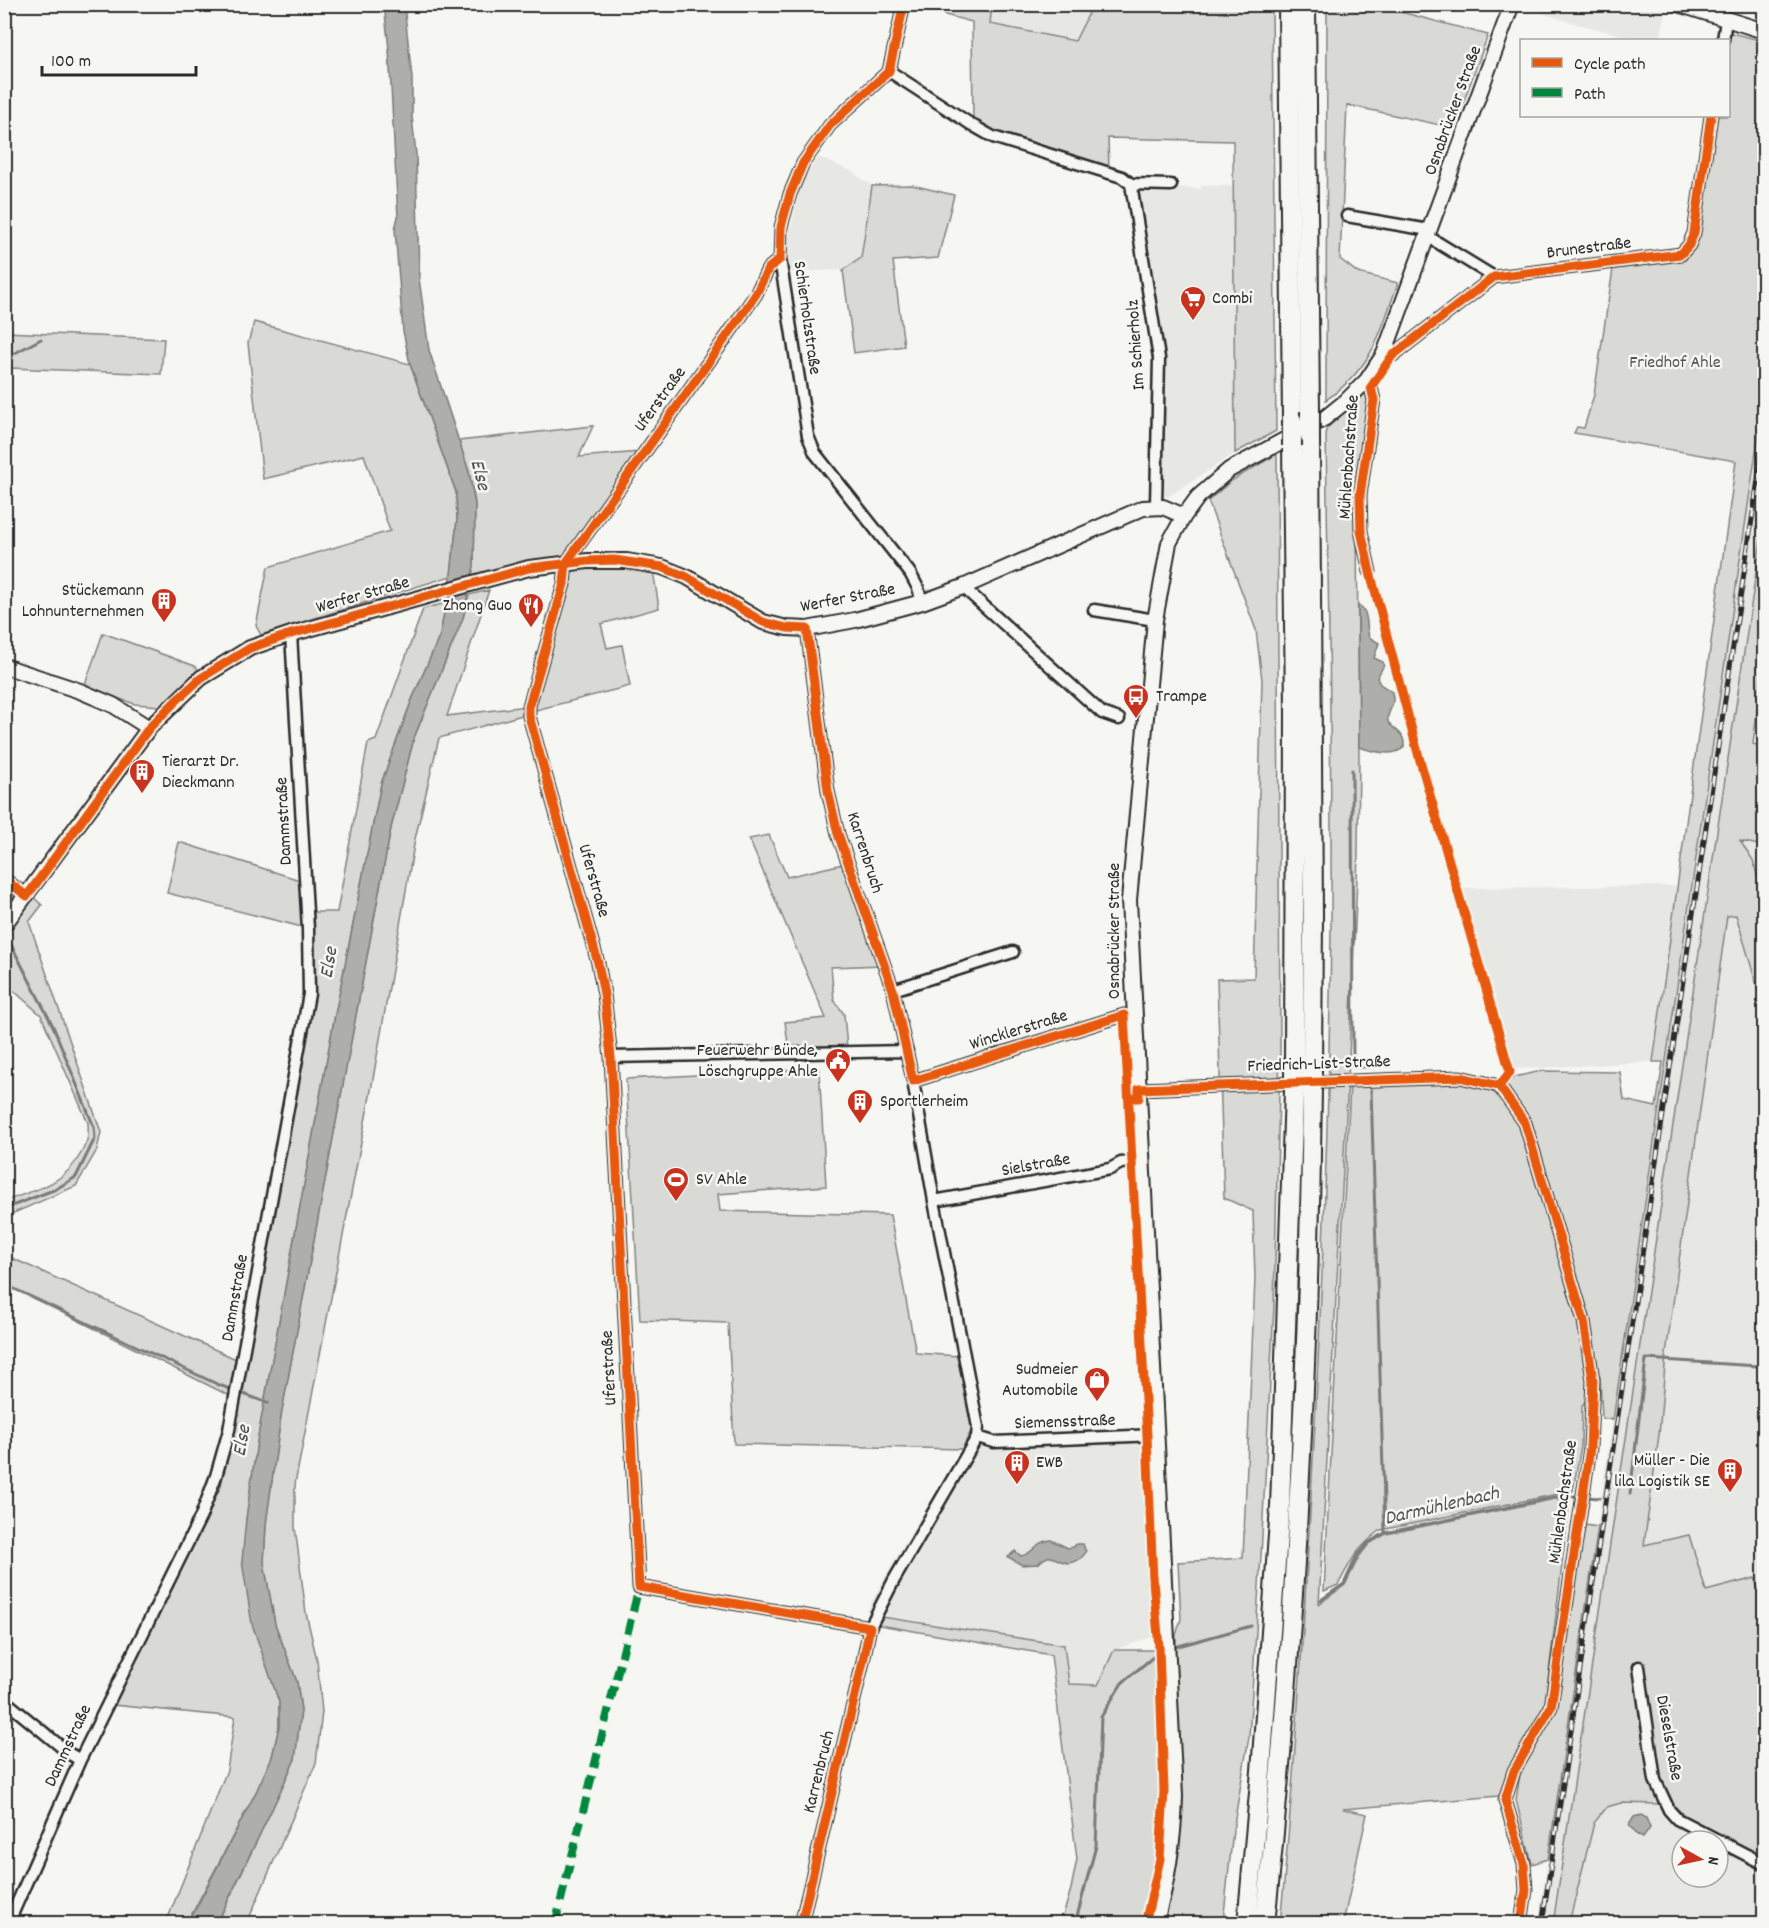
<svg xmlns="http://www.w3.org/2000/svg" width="1769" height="1928" font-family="Dekko,sans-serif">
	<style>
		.built { fill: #e7e7e3; fill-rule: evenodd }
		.green { fill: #d9d9d5; stroke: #828280; stroke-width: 1.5 }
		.water { fill: #aeaeab; stroke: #7a7a78; stroke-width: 1.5 }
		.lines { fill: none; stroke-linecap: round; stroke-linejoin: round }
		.stream { stroke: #7a7a78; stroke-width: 3 }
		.street-casing { stroke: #2b2b2b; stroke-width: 15 }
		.secondary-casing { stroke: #2b2b2b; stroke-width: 18 }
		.highway-casing { stroke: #2b2b2b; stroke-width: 22 }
		.street { stroke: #f6f6f2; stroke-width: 10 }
		.secondary { stroke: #f6f6f2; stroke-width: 14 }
		.highway { stroke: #f6f6f2; stroke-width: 18 }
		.rail-casing { stroke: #2b2b2b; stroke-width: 5 }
		.rail { stroke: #f6f6f2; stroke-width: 3; stroke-dasharray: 9; stroke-linecap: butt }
		.highway-bridge-casing { stroke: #2b2b2b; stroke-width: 22; stroke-linecap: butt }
		.highway-bridge { stroke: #f6f6f2; stroke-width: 18 }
		.quiet { stroke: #00873e; stroke-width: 8; stroke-dasharray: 15 8; stroke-linecap: butt }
		.cycleway-casing { stroke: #f6f6f2; stroke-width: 13 }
		.cycleway { stroke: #e8590c; stroke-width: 9 }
		.labels { text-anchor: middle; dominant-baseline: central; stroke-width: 5; stroke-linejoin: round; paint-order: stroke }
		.street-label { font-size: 18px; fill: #2b2b2b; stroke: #f6f6f2 }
		.poi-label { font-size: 18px; fill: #2b2b2b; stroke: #f6f6f2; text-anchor: start }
		.park-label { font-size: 18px; fill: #565656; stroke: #f6f6f2 }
		.water-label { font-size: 20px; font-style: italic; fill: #525251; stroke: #f6f6f2 }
	</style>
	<rect width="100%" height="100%" fill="#f6f6f2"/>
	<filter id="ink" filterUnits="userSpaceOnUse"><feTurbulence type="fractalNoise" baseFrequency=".0167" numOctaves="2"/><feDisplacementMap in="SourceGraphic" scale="12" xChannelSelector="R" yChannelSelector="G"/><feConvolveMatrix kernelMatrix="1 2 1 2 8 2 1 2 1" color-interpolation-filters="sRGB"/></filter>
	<g filter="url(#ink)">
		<path class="built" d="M909,4L1093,5L1075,41L972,22Z
			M1519,4H1657L1666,8L1660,40H1640L1574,23L1518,6Z
			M818,157L851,171L872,186L861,258L843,270L789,272L786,249L801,183Z
			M1141,185L1201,189L1202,185L1233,186L1235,453L1168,497L1159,491L1158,325L1137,189Z
			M1764,397V519L1553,1923L1538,1924Z
			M1740,840L1764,846V907L1753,859Z
			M1678,886L1653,1062L1514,1069L1463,888Z
			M1736,915L1764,1010V1923L1569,1924L1594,1823L1607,1807L1621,1803L1673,1805L1659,1777L1640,1571L1659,1435L1666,1354L1708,1045L1727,916ZM1682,1841H1718V1877H1682Z
			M1136,1442L1142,1445L1152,1637L1114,1650L1098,1685L1069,1684L1064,1645L882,1617L867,1611L890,1568L962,1449Z"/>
		<path class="green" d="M948,5H992L990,24L1075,41L1093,5H1272L1276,431L1235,453L1233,141L1108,138L1109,170L993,131L973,121L972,22L945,15Z
			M1327,5H1398L1397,11L1488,35L1454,128L1347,105L1340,259L1358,273L1398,283C1379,335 1374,366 1326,400Z
			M1727,32L1764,41V397L1613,1420L1602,1418L1600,1378L1582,1406L1581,1446L1573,1491L1381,1530C1357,1548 1352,1559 1338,1585L1324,1591L1350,1085L1457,1081L1482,1086L1498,1095L1514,1077L1542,1071L1620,1072L1624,1100L1656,1107L1663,1062H1653L1736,461L1574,433L1577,427L1584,428L1594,395L1613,269L1685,260L1695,244L1715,116H1728Z
			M912,185L954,195L938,258L893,261L904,346L854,353L843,270L861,258L872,186Z
			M254,322L410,364L456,492L457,520L451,576L261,635L256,626L268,567L390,531L364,455L263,479L248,343Z
			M5,332L164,339L161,374L9,368L5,369Z
			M1367,391L1370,400L1357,530L1359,754L1358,857L1348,1080L1319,1604L1345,1585L1359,1557L1369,1544L1386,1534L1555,1499H1570L1545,1705L1509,1769L1499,1796L1343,1809L1367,1814L1343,1923L1280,1924C1292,1804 1300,1684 1307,1564C1320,1351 1329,1138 1331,925C1332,759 1328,594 1326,429Z
			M593,426L579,457L641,452L564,557L472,575L474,566L475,503L469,472L459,441Z
			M1277,454L1280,1048L1274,1306L1261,1556L1249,1737L1233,1830L1223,1923H1061L1071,1889L1077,1859L1051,1655L874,1624L882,1617L1064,1645L1069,1684L1098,1685L1114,1650H1176V1635L1181,1619L1178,1562L1243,1558L1255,1279L1253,1211L1224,1198L1217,979L1254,978L1262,680L1256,630L1208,501L1231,481Z
			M1764,519V658L1753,744L1764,747V846L1740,841L1753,860L1763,897L1764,1009L1736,915L1727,916L1666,1354L1659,1435L1644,1545L1689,1535L1706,1591L1755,1578L1764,1611V1858L1692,1822L1674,1806L1659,1777L1645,1662L1636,1668L1652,1780L1659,1804L1621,1803L1607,1807L1594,1823L1569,1923L1553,1924Z
			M606,564L653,570L659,608L601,624L607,648L622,645L630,686L532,711L571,568Z
			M489,590L447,716L526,706V714L439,738L415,839L370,1096L295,1484V1527L306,1613L317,1660L322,1712L316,1763L247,1923L217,1924L273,1807L295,1759L301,1710L297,1682L275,1624L264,1563L266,1524L281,1416L391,828L414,738L463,618L469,595Z
			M446,603L440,635L411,702L381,784L334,1020L257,1442L246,1519L267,1664L279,1702V1727L272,1757L257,1790L187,1923H166L227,1770L235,1717L113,1705L221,1486L315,995L313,912H337L368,743L376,740L423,609Z
			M103,633L195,666L201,673L160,706L135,704L84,687Z
			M769,835L787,877L843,864L883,965L831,967L834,1000L844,1014L847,1048L789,1050L785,1022L826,1018L749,839Z
			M179,842L300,880L302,927L167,893Z
			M5,872L42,905L29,922L101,1132L97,1150L76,1186L9,1215L5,1224V1201C35,1190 63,1185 80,1155C87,1142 89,1139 88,1123L41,1015L5,983Z
			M819,1068L826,1186L718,1194L720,1211L890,1215L916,1353L958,1356L972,1429L962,1449L734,1444L728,1323L640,1320L626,1079Z
			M5,1255L236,1359L230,1396L5,1284Z
			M1585,1525L1598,1527L1548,1859L1532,1864L1516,1800L1520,1774L1556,1709Z"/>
		<path class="water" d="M384,5H404L412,78V117L416,154L419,278L429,350L469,472L475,505L474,566L463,618L414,738L391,828L281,1416L266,1524L264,1563L275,1624L297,1682L301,1710L295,1759L273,1807L217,1923L188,1924L257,1790L272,1757L279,1727V1702L252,1624L242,1561L246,1519L257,1442L334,1020L381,784L411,702L440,635L451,575L457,520L456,492L410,364L403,331L395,229L398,217L389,49Z
			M1358,605C1369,610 1366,626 1369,637L1379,643L1374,658L1383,662L1384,665L1377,678L1380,684L1392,692C1396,710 1386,709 1388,722C1396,732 1405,732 1404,747C1395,758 1371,751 1359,747Z
			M1051,1540L1068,1548L1074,1547L1076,1544H1083L1086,1552C1082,1559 1072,1565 1064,1562C1052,1559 1050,1551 1038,1564L1022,1565L1008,1557L1015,1551L1021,1556C1034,1554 1035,1541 1051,1540Z
			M1641,1815L1646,1818L1650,1828L1643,1838L1637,1835L1629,1825L1634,1817Z"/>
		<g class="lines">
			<path class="stream" d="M4,359L41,339
				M1352,770L1353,1067H1370
				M4,931L53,1026L94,1127L95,1138L76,1177L56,1189L4,1209
				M1371,1090L1385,1533
				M4,1284L219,1385L268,1403
				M1630,1494L1646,1359L1758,1366
				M1586,1497L1600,1498
				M1321,1600L1344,1584L1357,1556L1368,1543L1385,1533L1555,1497L1580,1496
				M1175,1647L1251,1626
				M1075,1924L1096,1846L1101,1717L1122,1683L1153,1657"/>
			<defs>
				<path id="street" d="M904,4L889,71L830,125L803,163L790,194L781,227L780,259L808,436L815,453L910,573L918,588L922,602
					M1723,40L1726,20
					M889,71L972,125L993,137L1122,177L1131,184L1159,358L1156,506
					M1131,184L1171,185
					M1347,216L1429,230
					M1427,236L1494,277
					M780,259L768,269L756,294L737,322L566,563L564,584L529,706V716L598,963L604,994L611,1057L639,1587L870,1627
					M1384,354L1392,356L1494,277L1681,254L1689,245L1694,233L1711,116
					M1367,380L1371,387L1374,400L1360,495L1361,531L1370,572
					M963,587L1102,713L1119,719
					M1094,610L1155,620
					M4,879L27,896
					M893,990L1013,952
					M611,1057L907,1051
					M913,1081L1124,1015L1134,1014
					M1139,1089L1460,1077L1499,1086L1525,1123L1584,1321L1593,1380L1590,1448L1551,1707L1514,1771L1505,1800L1524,1864L1526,1890L1521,1924
					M934,1201L1110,1169L1121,1163L1142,1161
					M977,1437L994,1442L1155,1435
					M1639,1667L1655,1780L1669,1810L1677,1819L1764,1864
					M4,1700L70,1754L80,1760
					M8,1924L80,1760L201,1516L216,1476L229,1430L309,994L308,929L291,634
					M801,1924L862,1666L870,1627L894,1580L977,1437L978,1427L934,1201L913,1081L893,990L838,834L828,791L807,629"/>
				<path id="secondary" d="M1678,4L1764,31
					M4,666L80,691L113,705L149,728
					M4,925L149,728L201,678L250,648L291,634L488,579L529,568L588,561H627L662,567L687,577L763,622L787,628L807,629L855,620L922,602L963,587L1143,508L1163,507L1184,516
					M1155,1924C1168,1881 1174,1840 1175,1796L1129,900L1155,620L1169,543L1184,516L1198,497L1229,470L1325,418L1346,401L1367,380L1384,354L1512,4"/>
				<path id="highway" d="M1288,4L1292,420
					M1306,4L1310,411
					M1310,436L1313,915L1312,1073
					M1292,446L1295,710L1294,1074
					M1247,1924L1261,1771L1280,1507L1294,1091
					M1265,1924C1294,1647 1309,1368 1312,1090"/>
			</defs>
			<use href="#street" class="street-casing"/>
			<use href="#secondary" class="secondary-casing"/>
			<use href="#highway" class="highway-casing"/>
			<use href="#street" class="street"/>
			<use href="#secondary" class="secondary"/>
			<use href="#highway" class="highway"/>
			<defs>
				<path id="rail" d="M1542,1924L1764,439"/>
			</defs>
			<use href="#rail" class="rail-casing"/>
			<use href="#rail" class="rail"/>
			<defs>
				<path id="highway-bridge" d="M1310,411V436
					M1292,420V446
					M1294,1074V1091
					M1312,1090V1073"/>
			</defs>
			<use href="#highway-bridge" class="highway-bridge-casing"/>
			<use href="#highway-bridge" class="highway-bridge"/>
			<path class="quiet" d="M555,1924L639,1587"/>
			<defs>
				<path id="cycleway" d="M4,879L27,896L149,728L177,700L201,678L250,648L291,634L529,568L588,561L614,560L662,567L687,577L763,622L787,628L807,629L828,791L838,834L893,990L913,1081L1124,1015L1147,1436L1153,1581L1159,1647L1164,1791L1160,1859L1145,1924
					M1499,1086L1510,1072L1419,757L1370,572L1361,531L1360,495L1374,400L1371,387L1392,356L1494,277L1681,254L1689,245L1694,233L1711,116
					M1499,1086L1525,1123L1584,1321L1593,1380L1590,1448L1551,1707L1514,1771L1505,1800L1524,1864L1526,1890L1521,1924
					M1129,1098H1139V1089L1460,1077L1499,1086
					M801,1924L862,1666L870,1627L639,1587L611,1057L604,994L598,963L529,716V706L564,584L566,563L737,322L756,294L768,269L780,259L781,227L790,194L803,163L830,125L889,71L904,4"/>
			</defs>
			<use href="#cycleway" class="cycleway-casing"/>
			<use href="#cycleway" class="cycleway"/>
		</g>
	</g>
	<defs>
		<symbol id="supermarket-pin" viewBox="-11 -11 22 30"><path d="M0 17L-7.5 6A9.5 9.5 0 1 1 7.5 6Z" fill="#c8321e" stroke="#f6f6f2"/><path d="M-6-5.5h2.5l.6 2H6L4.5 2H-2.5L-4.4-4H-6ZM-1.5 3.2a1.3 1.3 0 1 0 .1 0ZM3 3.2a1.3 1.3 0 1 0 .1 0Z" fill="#fff"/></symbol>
		<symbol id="building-pin" viewBox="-11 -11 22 30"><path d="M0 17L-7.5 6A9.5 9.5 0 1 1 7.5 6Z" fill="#c8321e" stroke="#f6f6f2"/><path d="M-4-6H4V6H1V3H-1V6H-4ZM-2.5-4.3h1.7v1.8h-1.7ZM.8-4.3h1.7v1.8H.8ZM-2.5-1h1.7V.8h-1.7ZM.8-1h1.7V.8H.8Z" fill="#fff"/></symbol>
		<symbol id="restaurant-pin" viewBox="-11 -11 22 30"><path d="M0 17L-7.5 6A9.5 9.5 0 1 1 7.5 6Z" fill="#c8321e" stroke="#f6f6f2"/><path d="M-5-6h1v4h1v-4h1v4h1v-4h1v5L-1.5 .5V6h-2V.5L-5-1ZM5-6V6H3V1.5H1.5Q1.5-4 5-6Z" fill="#fff"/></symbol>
		<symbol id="bus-pin" viewBox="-11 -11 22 30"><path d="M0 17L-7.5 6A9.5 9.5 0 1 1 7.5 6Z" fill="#c8321e" stroke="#f6f6f2"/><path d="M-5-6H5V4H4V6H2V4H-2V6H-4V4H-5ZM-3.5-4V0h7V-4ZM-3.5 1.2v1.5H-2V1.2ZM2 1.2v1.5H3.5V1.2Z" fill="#fff"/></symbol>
		<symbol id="civic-pin" viewBox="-11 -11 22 30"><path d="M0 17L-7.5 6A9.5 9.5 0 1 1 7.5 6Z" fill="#c8321e" stroke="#f6f6f2"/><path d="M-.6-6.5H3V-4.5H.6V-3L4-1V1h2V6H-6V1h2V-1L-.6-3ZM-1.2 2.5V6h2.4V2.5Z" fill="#fff"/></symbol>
		<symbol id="stadium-pin" viewBox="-11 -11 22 30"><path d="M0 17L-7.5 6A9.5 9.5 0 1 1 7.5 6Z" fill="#c8321e" stroke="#f6f6f2"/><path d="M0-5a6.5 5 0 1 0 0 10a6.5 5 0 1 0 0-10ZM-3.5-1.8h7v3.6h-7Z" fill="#fff"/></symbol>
		<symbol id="shop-pin" viewBox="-11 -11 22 30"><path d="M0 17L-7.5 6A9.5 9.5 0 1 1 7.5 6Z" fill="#c8321e" stroke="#f6f6f2"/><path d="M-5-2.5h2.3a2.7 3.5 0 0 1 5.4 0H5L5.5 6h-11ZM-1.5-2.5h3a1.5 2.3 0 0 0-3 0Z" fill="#fff"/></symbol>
	</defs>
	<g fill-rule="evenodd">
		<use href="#supermarket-pin" x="1178" y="284" width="30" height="40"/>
		<use href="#building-pin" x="149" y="586" width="30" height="40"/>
		<use href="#restaurant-pin" x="516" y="591" width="30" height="40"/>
		<use href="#bus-pin" x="1121" y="682" width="30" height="40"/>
		<use href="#building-pin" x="127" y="757" width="30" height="40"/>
		<use href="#civic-pin" x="823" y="1046" width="30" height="40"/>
		<use href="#building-pin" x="845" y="1087" width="30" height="40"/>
		<use href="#stadium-pin" x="661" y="1165" width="30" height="40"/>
		<use href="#shop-pin" x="1082" y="1365" width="30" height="40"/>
		<use href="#building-pin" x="1002" y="1448" width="30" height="40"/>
		<use href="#building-pin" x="1715" y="1456" width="30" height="40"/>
	</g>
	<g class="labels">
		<g class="street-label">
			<text transform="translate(1454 111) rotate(-70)">Osnabrücker Straße</text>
			<text transform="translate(1589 249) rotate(-7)">Brunestraße</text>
			<text transform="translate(806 318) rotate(82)">Schierholzstraße</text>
			<text transform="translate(1137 345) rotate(-94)">Im Schierholz</text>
			<text transform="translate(661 400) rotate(-54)">Uferstraße</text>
			<text transform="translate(1350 457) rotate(-86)">Mühlenbachstraße</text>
			<text transform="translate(363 596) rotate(-16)">Werfer Straße</text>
			<text transform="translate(848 599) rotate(-11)">Werfer Straße</text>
			<text transform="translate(285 821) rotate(-93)">Dammstraße</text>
			<text transform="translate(864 853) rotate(72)">Karrenbruch</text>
			<text transform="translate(593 881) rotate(74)">Uferstraße</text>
			<text transform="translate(1115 931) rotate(-90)">Osnabrücker Straße</text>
			<text transform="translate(1019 1031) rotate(-17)">Wincklerstraße</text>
			<text transform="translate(1319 1065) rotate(-2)">Friedrich-List-Straße</text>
			<text transform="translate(1036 1166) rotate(-10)">Sielstraße</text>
			<text transform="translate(236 1298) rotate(-80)">Dammstraße</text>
			<text transform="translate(610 1368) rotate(-93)">Uferstraße</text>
			<text transform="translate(1065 1423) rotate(-2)">Siemensstraße</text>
			<text transform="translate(1564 1502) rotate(-82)">Mühlenbachstraße</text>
			<text transform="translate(1668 1738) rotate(80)">Dieselstraße</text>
			<text transform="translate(69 1746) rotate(-65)">Dammstraße</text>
			<text transform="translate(820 1772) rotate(-76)">Karrenbruch</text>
		</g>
		<g class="poi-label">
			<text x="1212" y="299">Combi</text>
			<text x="144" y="591" text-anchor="end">Stückemann<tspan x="144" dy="21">Lohnunternehmen</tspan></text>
			<text x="512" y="606" text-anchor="end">Zhong Guo</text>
			<text x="1156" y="697">Trampe</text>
			<text x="162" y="762">Tierarzt Dr.<tspan x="162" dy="21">Dieckmann</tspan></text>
			<text x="818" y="1051" text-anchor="end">Feuerwehr Bünde,<tspan x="818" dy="21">Löschgruppe Ahle</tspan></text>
			<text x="880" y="1102">Sportlerheim</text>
			<text x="696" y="1180">SV Ahle</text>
			<text x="1078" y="1370" text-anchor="end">Sudmeier<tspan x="1078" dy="21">Automobile</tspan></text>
			<text x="1710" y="1461" text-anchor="end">Müller - Die<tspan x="1710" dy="21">lila Logistik SE</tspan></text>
			<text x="1036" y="1463">EWB</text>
		</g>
		<g class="park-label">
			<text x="1675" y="363">Friedhof Ahle</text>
		</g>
		<g class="water-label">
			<text transform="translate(479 475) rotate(76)">Else</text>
			<text transform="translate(330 963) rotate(-80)">Else</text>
			<text transform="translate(243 1441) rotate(-80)">Else</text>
			<text transform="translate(1442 1507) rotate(-13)">Darmühlenbach</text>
		</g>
	</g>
	<rect width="1769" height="1928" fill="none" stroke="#f6f6f2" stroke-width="24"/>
	<rect x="12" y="12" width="1745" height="1904" fill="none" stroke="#2b2b2b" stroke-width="2" filter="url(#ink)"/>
	<rect x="1520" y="39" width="210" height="78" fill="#f6f6f2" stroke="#a5a5a2" stroke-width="1.5"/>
	<rect x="1532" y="58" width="30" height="9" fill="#e8590c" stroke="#a5a5a2" stroke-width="1.5"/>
	<text x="1574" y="69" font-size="18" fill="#2b2b2b">Cycle path</text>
	<rect x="1532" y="88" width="30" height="9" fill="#00873e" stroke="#a5a5a2" stroke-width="1.5"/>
	<text x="1574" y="99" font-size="18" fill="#2b2b2b">Path</text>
	<g transform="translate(1700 1859) rotate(98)"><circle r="28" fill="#f6f6f2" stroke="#a5a5a2" stroke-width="1.5"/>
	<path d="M0-4.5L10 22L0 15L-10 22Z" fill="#c8321e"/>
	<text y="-9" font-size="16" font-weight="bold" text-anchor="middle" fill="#2b2b2b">N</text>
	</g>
	<path d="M42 66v9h154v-9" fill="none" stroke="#2b2b2b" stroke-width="3"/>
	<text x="51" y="66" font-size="18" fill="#2b2b2b" stroke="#f6f6f2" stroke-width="4.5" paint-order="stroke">100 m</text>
</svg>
